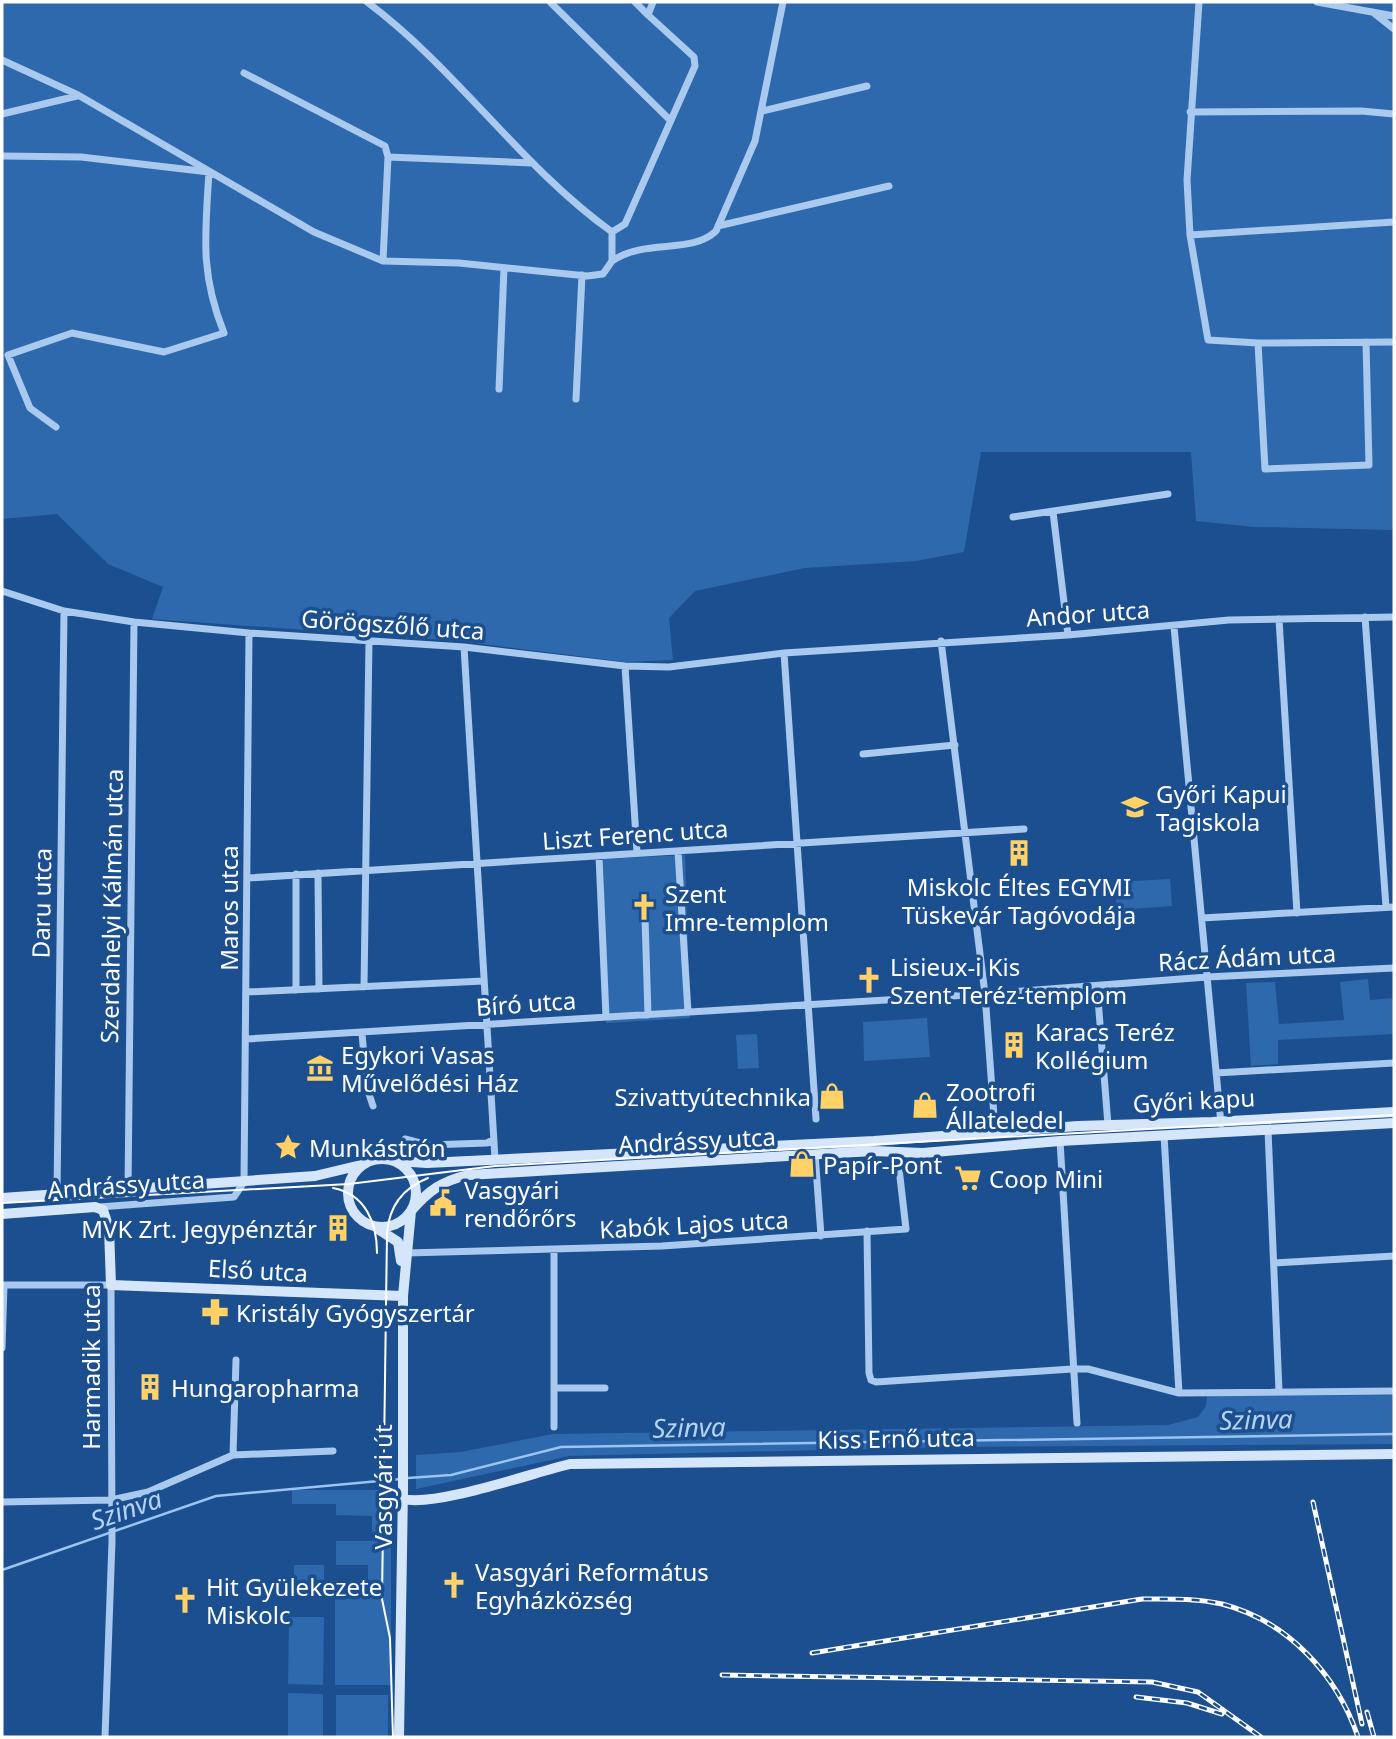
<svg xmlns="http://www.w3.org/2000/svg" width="1396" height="1739" font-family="'Noto Sans',sans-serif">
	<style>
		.green { fill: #2e69ad }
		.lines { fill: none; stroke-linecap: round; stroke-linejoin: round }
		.stream { stroke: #9cc4f0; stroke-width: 2.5 }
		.street { stroke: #a9c9ee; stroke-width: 7 }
		.secondary { stroke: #d6e6fa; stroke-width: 10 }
		.tram { stroke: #fff; stroke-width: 2 }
		.rail-casing { stroke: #fff; stroke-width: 5 }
		.rail { stroke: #1b4f8f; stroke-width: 2.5; stroke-dasharray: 8; stroke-linecap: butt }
		.labels { text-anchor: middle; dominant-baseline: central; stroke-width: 7; stroke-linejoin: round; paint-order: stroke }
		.street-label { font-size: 24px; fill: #fff; stroke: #1b4f8f }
		.poi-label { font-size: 24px; fill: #fff; stroke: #1b4f8f; text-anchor: start }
		.water-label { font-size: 26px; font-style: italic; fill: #b5d3f5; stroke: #1b4f8f }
	</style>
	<rect width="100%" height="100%" fill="#1b4f8f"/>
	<path class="green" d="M2,2H1394V530L1254,527L1196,521L1191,452H981L964,552L916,561L805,568L695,591L669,618L673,660L625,662L459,641L152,619L163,587L108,564L57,514L2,519Z
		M685,855L690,1018L606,1023L603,859Z
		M1170,879L1172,906L1117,910L1115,882Z
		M1368,979L1370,1000L1394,998V1034L1278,1040V1064L1251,1066L1246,983L1275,982L1279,1024L1344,1020L1340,982Z
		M927,1018L930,1057L864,1061L863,1022Z
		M757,1034L759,1068L738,1069L736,1035Z
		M1394,1395V1444L948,1447L569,1456L416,1489V1455L461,1452L553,1434L1168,1425L1198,1417L1206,1406L1207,1396Z
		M292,1490H391V1685H335V1590L368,1589V1565H336V1541H372V1516L336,1515V1504H292Z
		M294,1565H324V1590H294Z
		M289,1617H324L323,1685L288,1684Z
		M288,1693L323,1694V1737H288Z
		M336,1695H388V1737H336Z"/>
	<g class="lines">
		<path class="stream" d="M408,1478L451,1475L561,1447L1394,1434
			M2,1570L216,1496L401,1479"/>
		<path class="street" d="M367,2C457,69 520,166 612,232L625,224L695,66L694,57L648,15L653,2
			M550,2L670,120
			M635,2L648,15
			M1199,2L1187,180L1190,235L1208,340L1258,343L1394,342
			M1317,2L1394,16
			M1375,14L1394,29
			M2,60L78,95L314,232L383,261L459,263L587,276L603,274L612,261V232
			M244,73L385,146L388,157L383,261
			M762,111L867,86
			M1190,112L1361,111L1394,114
			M2,114L77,96
			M2,156L81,157L209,172C205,236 200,273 224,333L164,352L72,333L8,355L30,408L56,427
			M388,157L532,163
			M718,226L889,186
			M1190,235L1394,222
			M612,261C646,238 691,255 716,231L755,141L783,2
			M1258,343L1265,469L1369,465L1366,342
			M499,389L504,268
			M576,399L582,275
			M1053,512L1068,635
			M1013,517L1168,494
			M2,591L64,611L134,622L249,633L464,647L625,666L669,667L784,653L1068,635L1229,620L1394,617
			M1365,617L1386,907
			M1279,619L1297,913
			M1174,627L1221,1124
			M941,641L985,994L995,1130
			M464,647L495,1159
			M784,653L816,1119
			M625,666L637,853
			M863,754L955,745
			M678,851L688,1012
			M599,856L606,1017
			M318,873L319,989
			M296,874V990
			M248,878L1024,829
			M645,918L648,1015
			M1202,918L1394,907
			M1097,986L1108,1125
			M364,987L369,641
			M247,992L484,981
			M362,1034L367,1088L373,1106
			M247,1039L985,994L1207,977L1394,968
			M1216,1073L1394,1063
			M1268,1130L1279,1391
			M1164,1135L1179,1393
			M405,1139L428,1145L487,1143L493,1140
			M1060,1141L1077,1423
			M815,1154L821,1236
			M128,1191L134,622
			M57,1195L64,611
			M99,1207L234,1197L244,1182L249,633
			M867,1231L869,1373L871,1380L876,1382L1072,1369H1088L1179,1393L1394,1391
			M554,1251V1427
			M406,1253L662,1246L906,1229L897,1151
			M1274,1263L1394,1256
			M2,1285H111L112,1541L105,1737
			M2,1348L4,1285
			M554,1388H605
			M233,1455L236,1360
			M2,1502L111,1500L148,1492L233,1455L333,1451"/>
		<path class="secondary" d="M348 1193a34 34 0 1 1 68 0a34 34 0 1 1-68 0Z
			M396,1161L427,1163L874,1141L1078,1126L1212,1122L1394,1112
			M2,1198L315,1176L361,1165
			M411,1211C428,1191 442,1181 468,1175L873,1151L923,1153L1060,1141L1394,1123
			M2,1214L95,1207L103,1210L109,1228L111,1285L403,1296
			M378,1229L398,1242L401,1261
			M403,1499C436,1507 532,1473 570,1464L1394,1454
			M399,1737L403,1489V1296L411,1211"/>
		<path class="tram" d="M333,1188C365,1194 377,1222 377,1253
			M2,1203L349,1184L495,1166L1394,1115
			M393,1737L390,1638L382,1599L387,1233C389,1207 403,1188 428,1178"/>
		<defs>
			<path id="rail" d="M1313,1502L1362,1724
				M812,1653L1142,1599C1169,1599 1195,1598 1222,1604C1288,1621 1337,1675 1358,1737
				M722,1675L1152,1682L1198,1692L1261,1737
				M1136,1697L1187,1703L1222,1714
				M1367,1712L1374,1737"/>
		</defs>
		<use href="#rail" class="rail-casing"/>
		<use href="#rail" class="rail"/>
	</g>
	<defs>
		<symbol id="school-bare" viewBox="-9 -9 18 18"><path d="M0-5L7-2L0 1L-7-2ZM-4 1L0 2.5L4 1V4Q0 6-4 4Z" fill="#ffd166" stroke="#1b4f8f" stroke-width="2.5" paint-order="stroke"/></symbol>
		<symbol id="building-bare" viewBox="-9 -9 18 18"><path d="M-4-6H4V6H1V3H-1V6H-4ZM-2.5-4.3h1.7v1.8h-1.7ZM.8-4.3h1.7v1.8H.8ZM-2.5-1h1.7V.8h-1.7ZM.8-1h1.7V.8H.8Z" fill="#ffd166" stroke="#1b4f8f" stroke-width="2.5" paint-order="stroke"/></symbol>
		<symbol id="church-bare" viewBox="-9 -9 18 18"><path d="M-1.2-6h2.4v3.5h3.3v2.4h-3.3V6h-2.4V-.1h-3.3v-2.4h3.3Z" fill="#ffd166" stroke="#1b4f8f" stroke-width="2.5" paint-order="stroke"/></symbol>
		<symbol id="museum-bare" viewBox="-9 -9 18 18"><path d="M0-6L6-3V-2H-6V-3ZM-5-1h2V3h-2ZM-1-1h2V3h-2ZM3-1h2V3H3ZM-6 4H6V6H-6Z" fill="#ffd166" stroke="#1b4f8f" stroke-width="2.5" paint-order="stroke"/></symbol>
		<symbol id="shop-bare" viewBox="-9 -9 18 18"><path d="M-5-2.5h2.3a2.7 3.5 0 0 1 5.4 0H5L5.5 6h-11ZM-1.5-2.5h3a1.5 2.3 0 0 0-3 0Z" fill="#ffd166" stroke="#1b4f8f" stroke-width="2.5" paint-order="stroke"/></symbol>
		<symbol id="sight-bare" viewBox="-9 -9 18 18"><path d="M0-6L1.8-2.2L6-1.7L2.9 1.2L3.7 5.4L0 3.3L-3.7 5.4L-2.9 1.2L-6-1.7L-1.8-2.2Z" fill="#ffd166" stroke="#1b4f8f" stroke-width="2.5" paint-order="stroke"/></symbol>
		<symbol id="supermarket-bare" viewBox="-9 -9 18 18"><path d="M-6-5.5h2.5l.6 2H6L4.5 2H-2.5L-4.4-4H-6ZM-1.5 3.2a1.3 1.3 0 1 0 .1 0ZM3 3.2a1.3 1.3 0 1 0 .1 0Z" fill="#ffd166" stroke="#1b4f8f" stroke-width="2.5" paint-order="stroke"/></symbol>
		<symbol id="civic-bare" viewBox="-9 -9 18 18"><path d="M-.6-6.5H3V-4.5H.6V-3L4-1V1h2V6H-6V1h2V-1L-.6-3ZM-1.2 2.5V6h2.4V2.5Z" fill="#ffd166" stroke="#1b4f8f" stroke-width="2.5" paint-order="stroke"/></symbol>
		<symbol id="pharmacy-bare" viewBox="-9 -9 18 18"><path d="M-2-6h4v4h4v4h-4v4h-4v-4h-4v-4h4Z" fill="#ffd166" stroke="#1b4f8f" stroke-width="2.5" paint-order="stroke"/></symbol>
	</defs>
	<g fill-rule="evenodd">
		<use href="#school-bare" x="1116" y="788" width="38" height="38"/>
		<use href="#building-bare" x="1000" y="834" width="38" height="38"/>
		<use href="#church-bare" x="625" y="888" width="38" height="38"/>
		<use href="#church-bare" x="850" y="961" width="38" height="38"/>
		<use href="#building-bare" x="995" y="1026" width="38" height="38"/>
		<use href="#museum-bare" x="301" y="1049" width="38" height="38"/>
		<use href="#shop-bare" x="813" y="1077" width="38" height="38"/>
		<use href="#shop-bare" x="906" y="1086" width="38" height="38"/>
		<use href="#sight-bare" x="269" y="1128" width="38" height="38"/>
		<use href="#shop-bare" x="783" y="1145" width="38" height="38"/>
		<use href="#supermarket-bare" x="949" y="1159" width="38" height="38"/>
		<use href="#civic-bare" x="424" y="1184" width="38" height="38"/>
		<use href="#building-bare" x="319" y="1209" width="38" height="38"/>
		<use href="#pharmacy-bare" x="196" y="1293" width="38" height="38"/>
		<use href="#building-bare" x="131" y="1368" width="38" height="38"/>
		<use href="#church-bare" x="435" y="1566" width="38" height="38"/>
		<use href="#church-bare" x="166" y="1581" width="38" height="38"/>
	</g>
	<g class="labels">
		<g class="street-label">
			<text transform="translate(1088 613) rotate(-4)">Andor utca</text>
			<text transform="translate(393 624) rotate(4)">Görögszőlő utca</text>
			<text transform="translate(635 834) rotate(-4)">Liszt Ferenc utca</text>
			<text transform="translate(41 903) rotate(-89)">Daru utca</text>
			<text transform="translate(111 906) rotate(-89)">Szerdahelyi Kálmán utca</text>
			<text transform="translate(228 908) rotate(-90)">Maros utca</text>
			<text transform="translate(1247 957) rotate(-3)">Rácz Ádám utca</text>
			<text transform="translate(526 1003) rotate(-4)">Bíró utca</text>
			<text transform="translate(1194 1100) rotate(-3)">Győri kapu</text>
			<text transform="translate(697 1140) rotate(-3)">Andrássy utca</text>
			<text transform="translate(126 1184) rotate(-4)">Andrássy utca</text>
			<text transform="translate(694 1224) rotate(-3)">Kabók Lajos utca</text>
			<text transform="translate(258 1270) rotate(3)">Első utca</text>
			<text transform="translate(90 1367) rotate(-90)">Harmadik utca</text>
			<text transform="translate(896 1438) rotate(-1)">Kiss Ernő utca</text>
			<text transform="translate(382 1487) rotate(-90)">Vasgyári út</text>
		</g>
		<g class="poi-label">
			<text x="1156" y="793">Győri Kapui<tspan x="1156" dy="28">Tagiskola</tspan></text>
			<text x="1019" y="886" text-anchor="middle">Miskolc Éltes EGYMI<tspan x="1019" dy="28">Tüskevár Tagóvodája</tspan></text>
			<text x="665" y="893">Szent<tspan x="665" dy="28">Imre-templom</tspan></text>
			<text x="890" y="966">Lisieux-i Kis<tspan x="890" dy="28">Szent Teréz-templom</tspan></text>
			<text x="1035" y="1031">Karacs Teréz<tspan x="1035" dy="28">Kollégium</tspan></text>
			<text x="341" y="1054">Egykori Vasas<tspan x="341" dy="28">Művelődési Ház</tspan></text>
			<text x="946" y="1091">Zootrofi<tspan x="946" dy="28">Állateledel</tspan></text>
			<text x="811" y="1096" text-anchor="end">Szivattyútechnika</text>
			<text x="309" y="1147">Munkástrón</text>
			<text x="823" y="1164">Papír-Pont</text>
			<text x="989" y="1178">Coop Mini</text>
			<text x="464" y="1189">Vasgyári<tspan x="464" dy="28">rendőrőrs</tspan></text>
			<text x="317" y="1228" text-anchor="end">MVK Zrt. Jegypénztár</text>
			<text x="236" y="1312">Kristály Gyógyszertár</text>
			<text x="171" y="1387">Hungaropharma</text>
			<text x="475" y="1571">Vasgyári Református<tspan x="475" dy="28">Egyházközség</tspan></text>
			<text x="206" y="1586">Hit Gyülekezete<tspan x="206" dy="28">Miskolc</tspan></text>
		</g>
		<g class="water-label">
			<text transform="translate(1256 1419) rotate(-1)">Szinva</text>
			<text transform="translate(689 1427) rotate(-1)">Szinva</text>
			<text transform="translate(126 1509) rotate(-19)">Szinva</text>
		</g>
	</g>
	<rect width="1396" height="1739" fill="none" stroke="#ffffff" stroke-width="7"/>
</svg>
